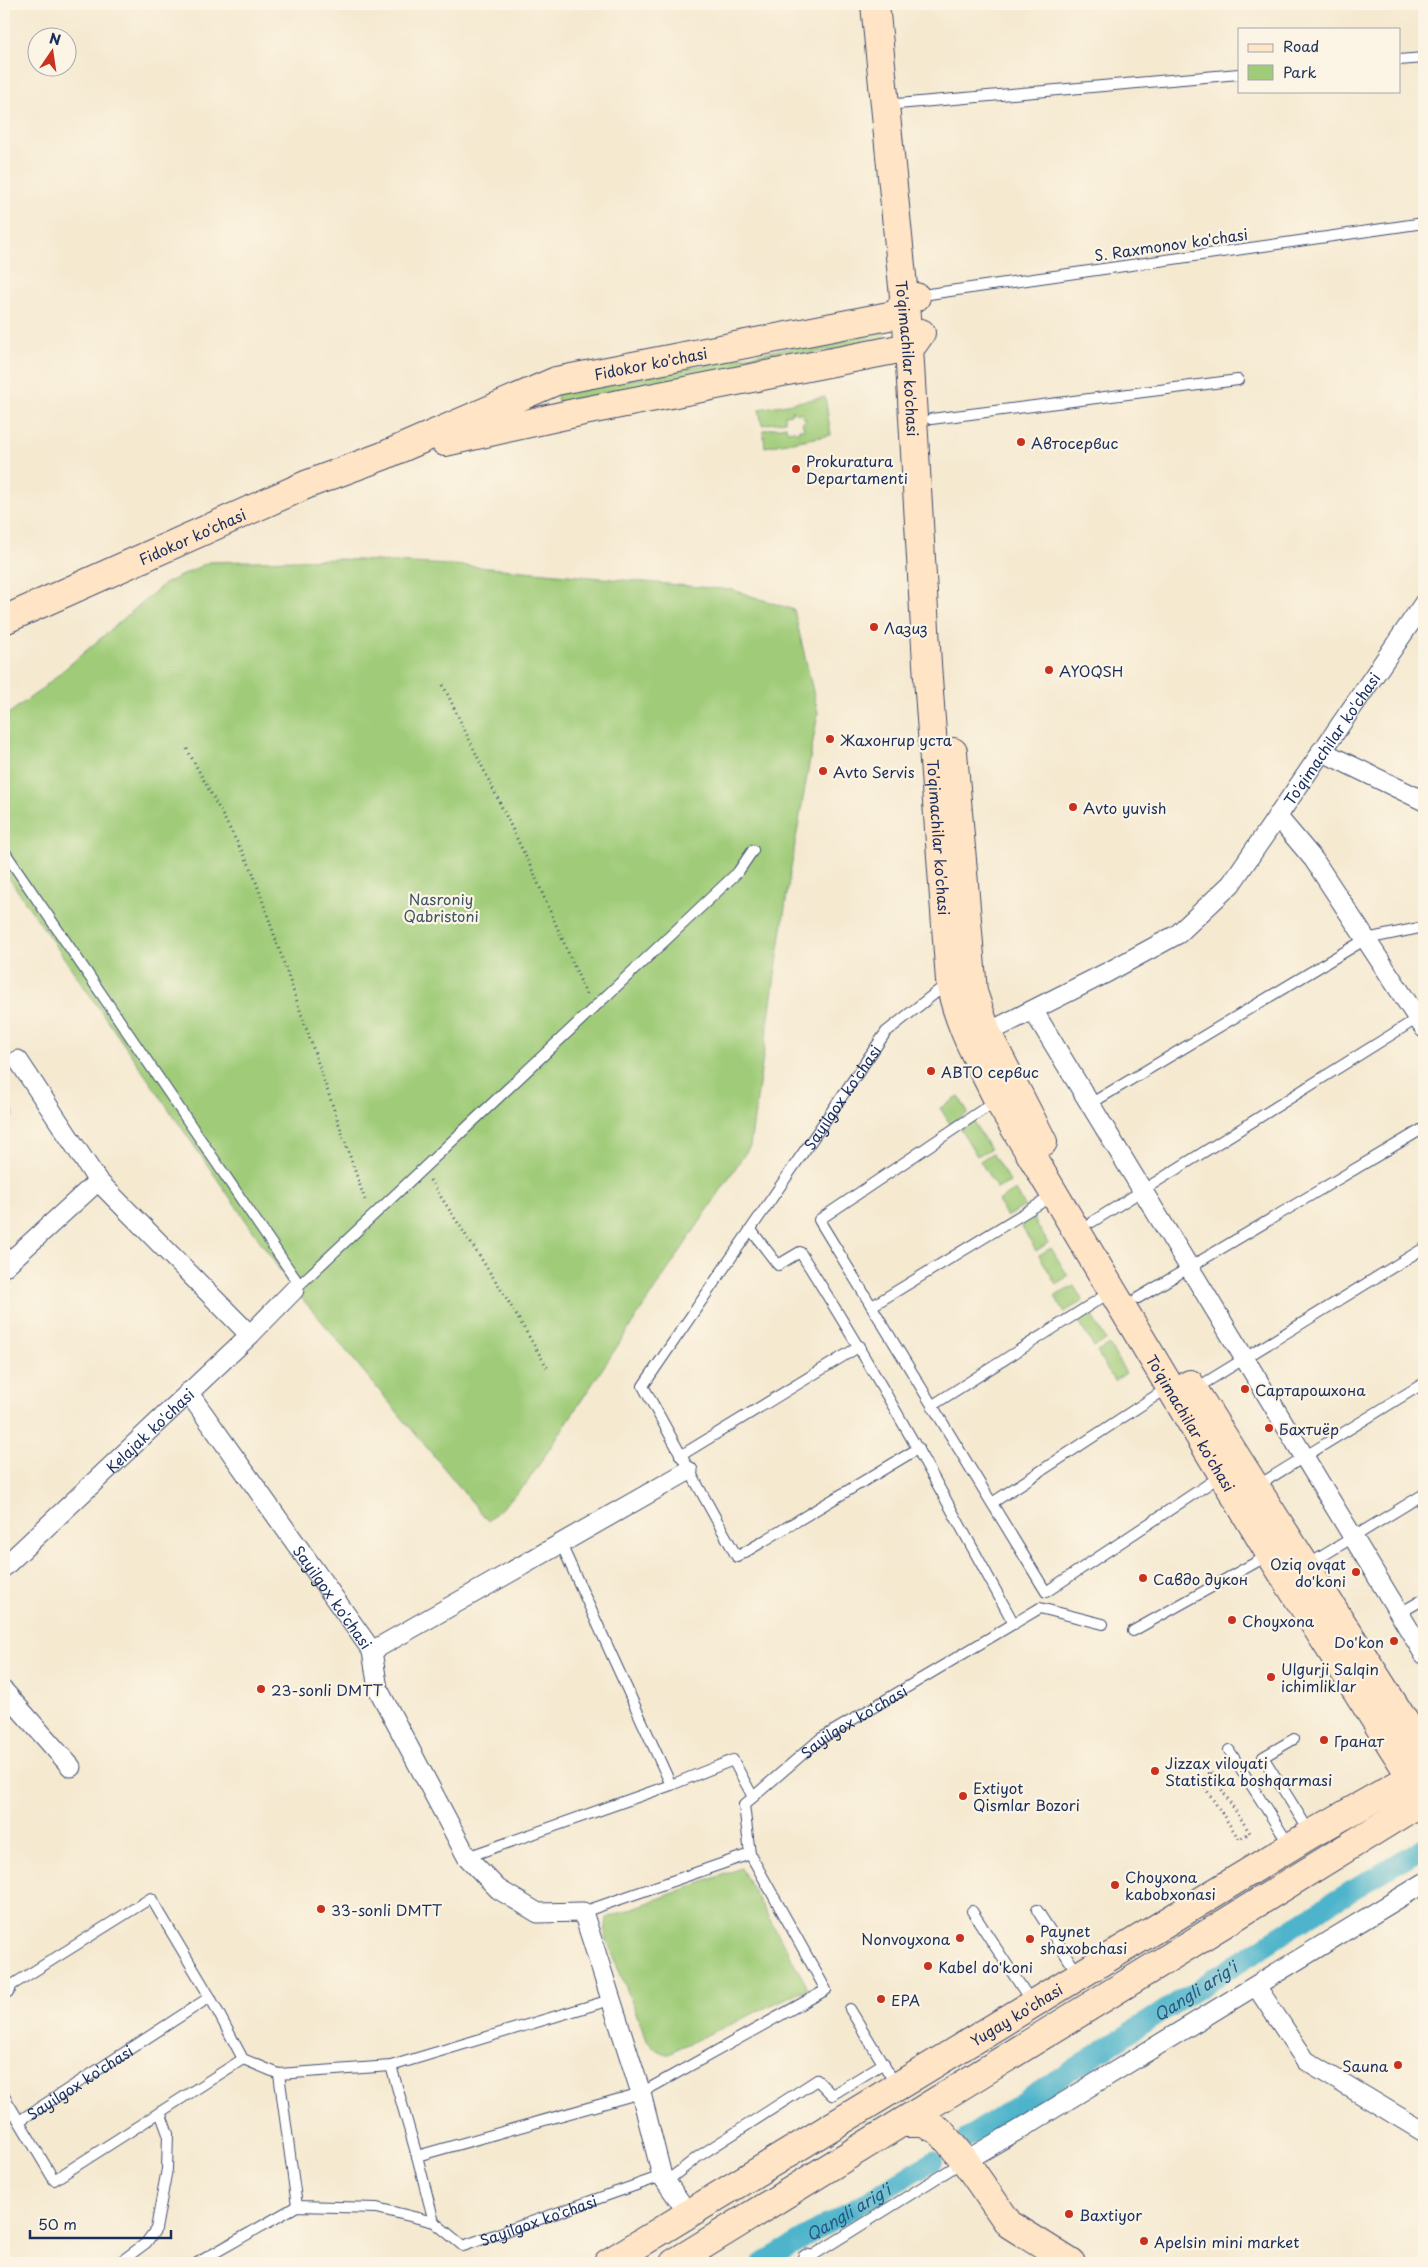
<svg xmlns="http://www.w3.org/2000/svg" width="1428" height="2267" font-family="'Playpen Sans',sans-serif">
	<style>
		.green { fill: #a0cc79; stroke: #5e7e6c }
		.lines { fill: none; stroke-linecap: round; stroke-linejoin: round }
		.canal { stroke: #4db4cb; stroke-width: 20 }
		.lane-casing { stroke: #3c4b6f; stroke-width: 12 }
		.street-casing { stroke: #3c4b6f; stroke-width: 21 }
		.secondary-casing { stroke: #3c4b6f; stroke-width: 30 }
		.path { stroke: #3c4b6f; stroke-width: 3; stroke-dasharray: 1 4; stroke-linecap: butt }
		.lane { stroke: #fff; stroke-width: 10 }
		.street { stroke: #fff; stroke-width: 19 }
		.secondary { stroke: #ffe4c6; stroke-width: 28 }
		.poi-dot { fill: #c8321e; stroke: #fcf5e5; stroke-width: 2 }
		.labels { text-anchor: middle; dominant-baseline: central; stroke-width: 4.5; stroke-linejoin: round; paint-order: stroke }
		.street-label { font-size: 15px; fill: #1b2f5e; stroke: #fcf5e5 }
		.poi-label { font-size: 15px; fill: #1b2f5e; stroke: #fcf5e5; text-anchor: start }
		.park-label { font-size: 15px; fill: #3c5665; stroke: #fcf5e5 }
		.water-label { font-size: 16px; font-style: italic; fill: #2a577f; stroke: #fcf5e5 }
	</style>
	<rect width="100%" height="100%" fill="#fcf5e5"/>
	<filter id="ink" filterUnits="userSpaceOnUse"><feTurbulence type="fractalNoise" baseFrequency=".02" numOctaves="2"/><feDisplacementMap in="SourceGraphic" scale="10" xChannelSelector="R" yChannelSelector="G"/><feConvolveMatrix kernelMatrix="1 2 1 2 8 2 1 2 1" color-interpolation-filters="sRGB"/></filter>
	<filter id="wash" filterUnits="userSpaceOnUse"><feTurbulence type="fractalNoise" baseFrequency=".0096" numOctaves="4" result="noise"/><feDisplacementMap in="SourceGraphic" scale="20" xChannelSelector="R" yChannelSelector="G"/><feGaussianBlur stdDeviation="1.12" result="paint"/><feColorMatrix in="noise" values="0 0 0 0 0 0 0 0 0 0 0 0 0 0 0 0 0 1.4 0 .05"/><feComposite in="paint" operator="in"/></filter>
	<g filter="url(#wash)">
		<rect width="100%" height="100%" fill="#f5e9d0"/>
		<path class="green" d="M883,329L884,337L881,340L563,403L559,402L557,398L558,394Z
			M825,397L831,435L765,447L763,430L786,426L787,431L793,430L798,433L799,429H804L802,423L807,420L802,417V412L796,414L793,410L791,414L785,415V421L762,425L759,409Z
			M340,559L468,566L733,590L794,610L818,713L791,867L750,1146L526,1484L488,1521L314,1312L294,1290L4,871V717L38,692L164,584L209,562Z
			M4,1082L14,1116L4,1123Z
			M959,1097L968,1113L950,1124L940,1108Z
			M973,1121L990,1149L977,1156L960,1128Z
			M992,1153L1010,1182L997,1189L980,1161Z
			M1016,1190L1025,1206L1007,1217L998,1201Z
			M1031,1215L1048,1243L1036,1251L1019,1222Z
			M1051,1248L1068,1276L1056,1284L1039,1255Z
			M1074,1286L1083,1301L1064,1312L1055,1296Z
			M1089,1311L1106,1340L1094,1347L1077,1319Z
			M1109,1345L1126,1373L1114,1381L1097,1352Z
			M741,1868L808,1988L666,2054L654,2048L647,2040L605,1935L607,1918Z"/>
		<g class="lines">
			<g class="canal">
				<path id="s1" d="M968,2137L1331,1903L1424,1847"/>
				<path id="s2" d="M762,2263L933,2161"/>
			</g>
		</g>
	</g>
	<g filter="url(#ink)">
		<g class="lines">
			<defs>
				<g id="lane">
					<path d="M1399,60L1424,58"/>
					<path d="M886,105L1239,74"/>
					<path d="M922,295L1424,223"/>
					<path d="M931,419L1238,380"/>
					<path d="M4,851L299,1284"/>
					<path d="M997,1100L819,1220L1046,1592L1222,1475"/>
					<path d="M1090,1104L1366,939L1424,927"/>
					<path d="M1092,1222L1418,1018"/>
					<path d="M751,1230L778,1265L800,1252C877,1373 945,1497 1014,1624"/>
					<path d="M294,1290L738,872L753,850"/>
					<path d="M1138,1298L1424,1128"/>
					<path d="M872,1306L1054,1195"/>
					<path d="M1195,1389L1424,1248"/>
					<path d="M933,1405L1112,1291"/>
					<path id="s3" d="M919,1448L737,1557L643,1386L886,1032L948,983"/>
					<path d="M680,1456L860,1346"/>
					<path d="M1257,1486L1424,1383"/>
					<path d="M992,1503L1169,1387"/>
					<path d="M1306,1566L1424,1494"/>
					<path d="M1400,1613L1424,1599"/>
					<path d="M1133,1631L1269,1555"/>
					<path d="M1294,1739L1263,1757L1311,1834"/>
					<path d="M1229,1750L1290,1846"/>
					<path d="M671,1785L733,1760L753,1797"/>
					<path id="s4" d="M750,1854L744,1805L820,1739L1040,1608L1103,1624"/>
					<path d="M467,1857L671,1785L561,1544"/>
					<path d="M1037,1910L1078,1974"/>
					<path d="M972,1911L1032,2003"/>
					<path d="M4,1990L151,1898L210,1997"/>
					<path d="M850,2009L896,2085"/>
					<path id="s5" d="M243,2059L54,2180L19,2121L210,1997L243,2059L279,2074L391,2066L610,2000"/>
					<path d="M391,2066L417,2156L641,2093L826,1990L750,1854L583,1912"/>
					<path d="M279,2074L297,2206"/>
					<path d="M4,2096L19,2121"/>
					<path d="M417,2156L434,2222"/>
					<path d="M667,2181L699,2156L817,2080L832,2095L884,2063"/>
					<path d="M804,2261L964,2161"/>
					<path d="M119,2263L146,2243L156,2229L167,2169L168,2134L160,2112"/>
					<path id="s6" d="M197,2263L297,2206L377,2208L434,2222L463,2246L662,2176"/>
				</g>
				<g id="street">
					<path d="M1321,751L1424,801"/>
					<path d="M1277,816L1314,860L1424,1028"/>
					<path d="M1033,1010L1424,1654"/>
					<path id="s7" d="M977,1038L1108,972L1178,934L1231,884L1424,603"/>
					<path d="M18,1060L98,1181L250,1335"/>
					<path d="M4,1267L98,1181"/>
					<path id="s8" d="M188,1392L372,1651L378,1689L467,1857L498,1889L538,1913L583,1912L641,2093L662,2176L688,2213"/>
					<path id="s9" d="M4,1567L250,1335L294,1290"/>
					<path d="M372,1651L688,1471"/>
					<path d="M4,1691L71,1767"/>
					<path d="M4,1986L6,1988"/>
					<path d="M1256,1986L1306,2061L1424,2132"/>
					<path d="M965,2161L1025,2126L1424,1883"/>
					<path d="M807,2259L809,2263"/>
				</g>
				<g id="secondary">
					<path id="s10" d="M875,4L909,347L927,664L950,981C957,1024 979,1061 998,1100L1270,1554L1424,1797"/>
					<path d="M445,442L579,412L909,347L914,343L921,333"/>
					<path id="s11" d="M4,620L308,484L383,456L556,381L894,315L899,311L904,301L916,297"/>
					<path d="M953,752L973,992L987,1033L1043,1142"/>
					<path d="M1190,1384L1424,1752"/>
					<path d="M904,2123H923L940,2131L965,2161L1009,2224L1071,2263"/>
					<path id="s12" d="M608,2263L1311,1834L1424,1770"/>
					<path d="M674,2263L1424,1800"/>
				</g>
			</defs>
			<use href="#lane" class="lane-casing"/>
			<use href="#street" class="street-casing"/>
			<use href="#secondary" class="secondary-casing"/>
			<path class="path" d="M443,685L534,874L587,996
				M187,749L252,870L366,1203
				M430,1180L504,1294L548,1369
				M1211,1773L1250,1833L1239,1839L1200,1780Z"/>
			<use href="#lane" class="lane"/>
			<use href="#street" class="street"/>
			<use href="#secondary" class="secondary"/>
		</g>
	</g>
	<g class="poi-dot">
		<circle cx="1021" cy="442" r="5"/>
		<circle cx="796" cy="469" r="5"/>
		<circle cx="874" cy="627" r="5"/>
		<circle cx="1049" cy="670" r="5"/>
		<circle cx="830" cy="739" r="5"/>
		<circle cx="823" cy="771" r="5"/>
		<circle cx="1073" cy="807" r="5"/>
		<circle cx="931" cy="1071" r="5"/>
		<circle cx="1245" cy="1389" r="5"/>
		<circle cx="1269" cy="1428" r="5"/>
		<circle cx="1356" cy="1572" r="5"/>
		<circle cx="1143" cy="1578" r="5"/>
		<circle cx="1232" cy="1620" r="5"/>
		<circle cx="1394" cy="1641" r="5"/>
		<circle cx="1271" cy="1677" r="5"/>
		<circle cx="261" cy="1689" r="5"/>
		<circle cx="1324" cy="1740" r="5"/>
		<circle cx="1155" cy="1771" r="5"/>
		<circle cx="963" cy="1796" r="5"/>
		<circle cx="1115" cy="1885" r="5"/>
		<circle cx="321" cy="1909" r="5"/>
		<circle cx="960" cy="1938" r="5"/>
		<circle cx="1030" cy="1939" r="5"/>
		<circle cx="928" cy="1966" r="5"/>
		<circle cx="881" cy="1999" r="5"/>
		<circle cx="1398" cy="2065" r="5"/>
		<circle cx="1069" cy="2214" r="5"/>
		<circle cx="1144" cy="2241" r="5"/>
	</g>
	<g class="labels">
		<g class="street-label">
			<text transform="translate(1171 244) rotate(-8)">S. Raxmonov ko'chasi</text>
			<text stroke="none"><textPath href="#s10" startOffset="356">To'qimachilar ko'chasi</textPath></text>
			<text stroke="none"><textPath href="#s11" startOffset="698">Fidokor ko'chasi</textPath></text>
			<text stroke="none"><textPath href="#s11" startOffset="206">Fidokor ko'chasi</textPath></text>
			<text stroke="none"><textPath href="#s7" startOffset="476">To'qimachilar ko'chasi</textPath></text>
			<text stroke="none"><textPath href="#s10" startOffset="836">To'qimachilar ko'chasi</textPath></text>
			<text stroke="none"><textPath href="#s3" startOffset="758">Sayilgox ko'chasi</textPath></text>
			<text stroke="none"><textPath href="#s10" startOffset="1485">To'qimachilar ko'chasi</textPath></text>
			<text stroke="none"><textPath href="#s9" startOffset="200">Kelajak ko'chasi</textPath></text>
			<text stroke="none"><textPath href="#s8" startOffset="251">Sayilgox ko'chasi</textPath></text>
			<text stroke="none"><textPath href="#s4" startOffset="188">Sayilgox ko'chasi</textPath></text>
			<text stroke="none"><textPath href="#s12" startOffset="478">Yugay ko'chasi</textPath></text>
			<text stroke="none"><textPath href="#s5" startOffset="365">Sayilgox ko'chasi</textPath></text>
			<text stroke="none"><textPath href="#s6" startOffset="371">Sayilgox ko'chasi</textPath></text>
		</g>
		<g class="poi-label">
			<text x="1031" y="442">Автосервис</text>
			<text x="806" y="460">Prokuratura<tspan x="806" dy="17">Departamenti</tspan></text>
			<text x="884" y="627">Лазиз</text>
			<text x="1059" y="670">AYOQSH</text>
			<text x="840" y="739">Жахонгир уста</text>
			<text x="833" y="771">Avto Servis</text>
			<text x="1083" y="807">Avto yuvish</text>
			<text x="941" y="1071">АВТО сервис</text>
			<text x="1255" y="1389">Сартарошхона</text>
			<text x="1279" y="1428">Бахтиёр</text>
			<text x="1346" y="1563" text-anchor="end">Oziq ovqat<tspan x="1346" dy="17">do'koni</tspan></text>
			<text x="1153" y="1578">Cавдо дукон</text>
			<text x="1242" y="1620">Choyxona</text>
			<text x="1384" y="1641" text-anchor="end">Do'kon</text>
			<text x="1281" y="1668">Ulgurji Salqin<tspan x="1281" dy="17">ichimliklar</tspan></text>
			<text x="271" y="1689">23-sonli DMTT</text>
			<text x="1334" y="1740">Гранат</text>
			<text x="1165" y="1762">Jizzax viloyati<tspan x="1165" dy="17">Statistika boshqarmasi</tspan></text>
			<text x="973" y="1787">Extiyot<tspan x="973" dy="17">Qismlar Bozori</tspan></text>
			<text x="1125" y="1876">Choyxona<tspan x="1125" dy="17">kabobxonasi</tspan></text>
			<text x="331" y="1909">33-sonli DMTT</text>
			<text x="1040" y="1930">Paynet<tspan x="1040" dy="17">shaxobchasi</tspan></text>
			<text x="950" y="1938" text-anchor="end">Nonvoyxona</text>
			<text x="938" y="1966">Kabel do'koni</text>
			<text x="891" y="1999">EPA</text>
			<text x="1388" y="2065" text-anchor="end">Sauna</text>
			<text x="1079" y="2214">Baxtiyor</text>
			<text x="1154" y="2241">Apelsin mini market</text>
		</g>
		<g class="park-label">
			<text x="441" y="898">Nasroniy<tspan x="441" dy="17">Qabristoni</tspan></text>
		</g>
		<g class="water-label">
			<text stroke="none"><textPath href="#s1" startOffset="270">Qangli arig'i</textPath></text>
			<text stroke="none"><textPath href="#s2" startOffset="100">Qangli arig'i</textPath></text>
		</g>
	</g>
	<rect width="1428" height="2267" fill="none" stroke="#fcf5e5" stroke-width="20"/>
	<rect x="1238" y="28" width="162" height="65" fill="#fcf5e5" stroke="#a2a6af"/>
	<rect x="1248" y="44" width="25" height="8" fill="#ffe4c6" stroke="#a2a6af"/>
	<text x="1283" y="52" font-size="15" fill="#1b2f5e">Road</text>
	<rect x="1248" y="65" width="25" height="15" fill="#a0cc79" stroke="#a2a6af"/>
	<text x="1283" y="78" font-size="15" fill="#1b2f5e">Park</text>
	<g transform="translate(52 52) rotate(13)"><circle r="24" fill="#fcf5e5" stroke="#a2a6af"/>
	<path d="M0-4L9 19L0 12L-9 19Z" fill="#c8321e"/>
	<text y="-8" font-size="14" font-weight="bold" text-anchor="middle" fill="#1b2f5e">N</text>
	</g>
	<path d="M30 2230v8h141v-8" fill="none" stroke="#1b2f5e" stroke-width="2.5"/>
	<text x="38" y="2230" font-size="15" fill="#1b2f5e" stroke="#fcf5e5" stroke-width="4" paint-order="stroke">50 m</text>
</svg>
